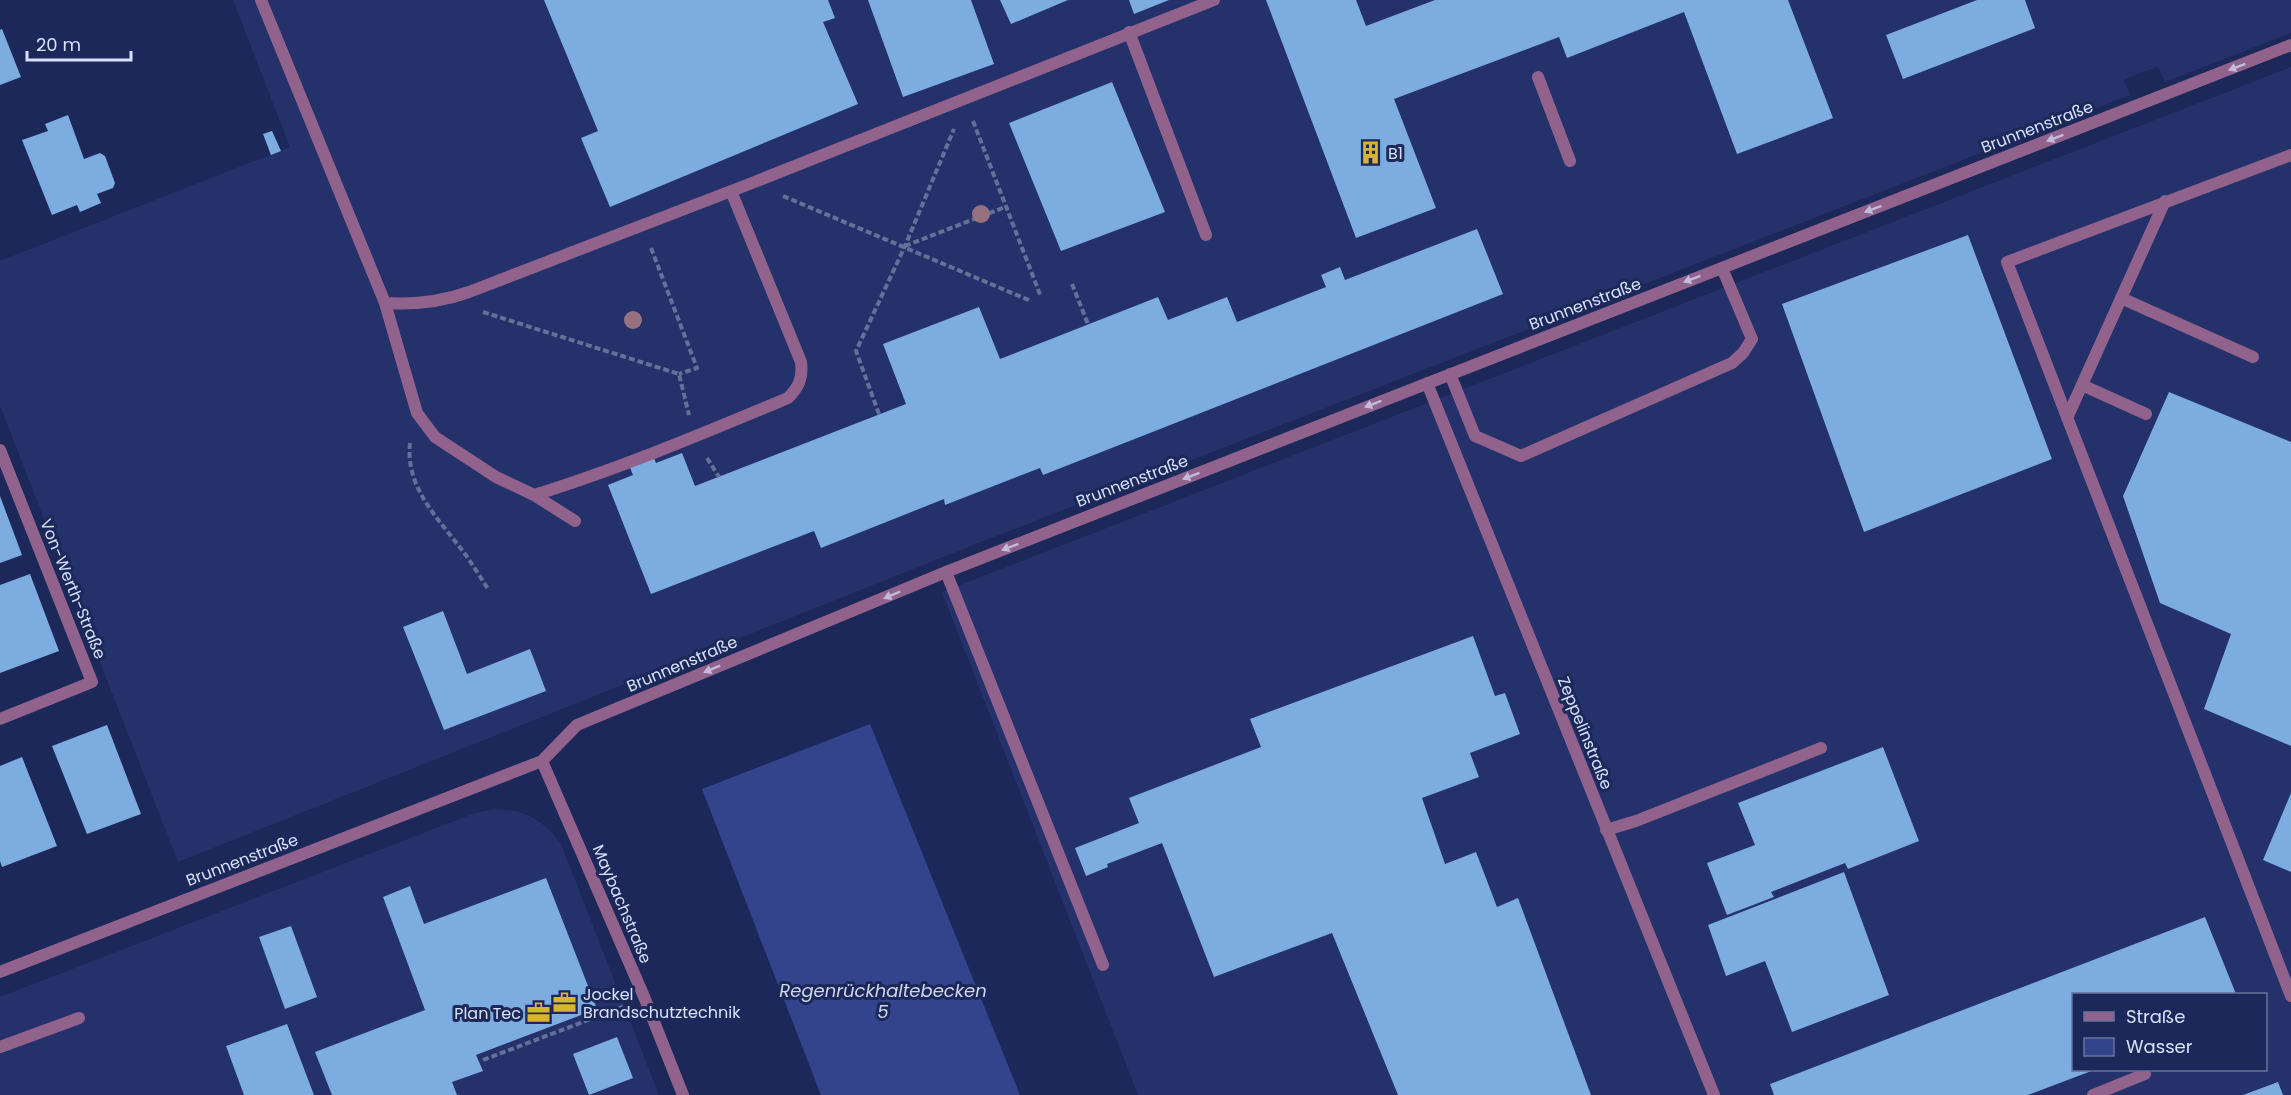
<svg xmlns="http://www.w3.org/2000/svg" width="2291" height="1095" font-family="Poppins,sans-serif">
	<style>
		.built { fill: #24316a; fill-rule: evenodd }
		.water { fill: #33448d }
		.building { fill: #7dade0 }
		.lines { fill: none; stroke-linecap: round; stroke-linejoin: round }
		.path { stroke: #657099; stroke-width: 4; stroke-dasharray: 6 3; stroke-linecap: butt }
		.lane { stroke: #91638c; stroke-width: 12 }
		.street { stroke: #91638c; stroke-width: 12 }
		.tree { fill: #967280 }
		.oneway { fill: #c3bbda }
		.labels { text-anchor: middle; dominant-baseline: central; stroke-width: 6; stroke-linejoin: round; paint-order: stroke }
		.street-label { font-size: 16px; fill: #d8e1fb; stroke: #1c285a }
		.poi-label { font-size: 16px; fill: #d8e1fb; stroke: #1c285a; text-anchor: start }
		.water-label { font-size: 18px; font-style: italic; fill: #cfd7ec; stroke: #1c285a }
	</style>
	<rect width="100%" height="100%" fill="#1c285a"/>
	<path class="built" d="M233,0H2291V33L2165,82L2158,67L2140,73L2124,80L2130,95L981,542L178,862L0,406V261L290,147Z
		M2291,67V1095H1138L942,592ZM2074,994H2266V1070H2074Z
		M494,809L517,811L532,817L548,828L561,844L659,1095H0V997L475,813Z"/>
	<path class="water" d="M870,724L1020,1095H821L702,789Z"/>
	<path class="building" d="M544,0H828L835,18L823,22L858,104L610,207L581,138L598,131Z
		M868,0H971L994,64L903,97Z
		M1000,0H1068L1011,24Z
		M1129,0H1169L1134,14Z
		M1266,0H1356L1366,26L1435,0H1788L1833,118L1737,154L1684,12L1567,58L1559,37L1394,99L1436,208L1356,238Z
		M1977,0H2025L2035,28L1903,79L1886,35Z
		M2,29L21,77L0,85V30Z
		M1112,82L1165,212L1061,251L1009,123Z
		M68,115L84,159L100,153L105,156L115,183L113,188L97,194L101,203L80,212L77,205L52,215L22,140L48,131L45,124Z
		M272,131L281,151L271,155L263,134Z
		M1477,229L1503,294L1043,475L1040,468L945,505L944,499L821,548L814,531L651,594L608,485L633,475L629,465L653,456L656,463L682,453L695,486L906,404L883,344L979,307L1000,359L1158,297L1168,320L1227,297L1237,322L1326,287L1321,275L1340,267L1345,280Z
		M1968,235L2052,459L1864,532L1782,304Z
		M2169,392L2291,442V746L2204,709L2231,634L2160,603L2123,496Z
		M0,496L22,555L0,563Z
		M30,574L59,651L0,673V585Z
		M443,611L467,674L530,649L546,691L444,730L403,627Z
		M1473,636L1495,696L1505,693L1520,734L1470,753L1479,777L1422,798L1445,864L1476,852L1497,907L1518,898L1591,1095H1398L1332,933L1214,977L1162,843L1107,864L1108,867L1086,876L1075,848L1139,823L1129,798L1261,747L1250,719Z
		M107,725L141,814L87,834L52,746Z
		M1883,747L1919,841L1848,869L1845,863L1771,892L1774,897L1727,915L1707,863L1755,845L1738,803Z
		M22,757L57,846L2,867L0,861V766Z
		M2291,793V872L2263,860Z
		M1844,872L1889,995L1792,1032L1765,961L1726,976L1708,925Z
		M546,878L597,1009L476,1055L483,1071L452,1082L457,1095H332L315,1052L425,1010L383,897L410,886L424,924Z
		M2205,917L2236,994H2074V1070H2094L2028,1095H1774L1770,1084Z
		M291,926L317,997L285,1009L259,937Z
		M287,1024L314,1095H244L226,1046Z
		M617,1037L633,1078L589,1095L573,1054Z
		M2278,1082L2283,1095H2243Z"/>
	<g class="lines">
		<path class="path" d="M973,121L1041,297
			M783,196L1031,301
			M905,246L1005,207
			M651,248L697,368L679,374
			M1072,284L1088,324
			M483,312L679,374L689,415
			M879,414L856,351L905,246L954,129
			M410,443C405,489 440,520 465,554C473,565 481,578 488,589
			M707,458L719,477
			M483,1060L625,1006"/>
		<path class="lane" d="M261,0L385,303L417,413L435,437L496,477L534,495C621,468 704,433 788,398C799,387 803,378 801,362L731,191
			M1129,32L1206,235
			M1538,77L1570,161
			M2291,155L2007,262L2291,996
			M2121,298L2253,357
			M385,303C416,305 441,302 469,292L752,183L1214,0
			M1450,374L1475,436L1521,456L1732,363L1743,353L1752,339L1722,268
			M2082,385L2146,414
			M2067,418L2165,201
			M534,495L575,521
			M946,572L1103,965
			M1606,830L1636,821L1821,748
			M0,1047L79,1018
			M2093,1095L2145,1074"/>
		<path class="street" d="M1427,383L1714,1095
			M0,450L92,682L0,719
			M542,761L645,999L683,1095
			M0,972L542,761L577,725L946,572L2291,45"/>
	</g>
	<g class="tree">
		<circle cx="981" cy="214" r="9"/>
		<circle cx="633" cy="320" r="9"/>
	</g>
	<defs><path id="oneway-solid" d="M-6-.8H1V-3.2L6.5 0L1 3.2V.8H-6Z" transform="scale(1.5)"/></defs>
	<g class="oneway">
		<use href="#oneway-solid" transform="translate(2237 67) rotate(159)"/>
		<use href="#oneway-solid" transform="translate(2055 138) rotate(159)"/>
		<use href="#oneway-solid" transform="translate(1873 209) rotate(159)"/>
		<use href="#oneway-solid" transform="translate(1692 279) rotate(159)"/>
		<use href="#oneway-solid" transform="translate(1373 404) rotate(159)"/>
		<use href="#oneway-solid" transform="translate(1191 476) rotate(159)"/>
		<use href="#oneway-solid" transform="translate(1010 547) rotate(159)"/>
		<use href="#oneway-solid" transform="translate(892 595) rotate(157)"/>
		<use href="#oneway-solid" transform="translate(712 669) rotate(157)"/>
	</g>
	<defs>
		<symbol id="building-bare" viewBox="-9 -9 18 18"><path d="M-4-6H4V6H1V3H-1V6H-4ZM-2.5-4.3h1.7v1.8h-1.7ZM.8-4.3h1.7v1.8H.8ZM-2.5-1h1.7V.8h-1.7ZM.8-1h1.7V.8H.8Z" fill="#dab333" stroke="#1c285a" stroke-width="2.5" paint-order="stroke"/></symbol>
		<symbol id="office-bare" viewBox="-9 -9 18 18"><path d="M-6-3h4V-5.5h4V-3h4V5H-6ZM-1-4.5V-3h2v-1.5ZM-6 0V1H6V0Z" fill="#dab333" stroke="#1c285a" stroke-width="2.5" paint-order="stroke"/></symbol>
	</defs>
	<g fill-rule="evenodd">
		<use href="#building-bare" x="1354" y="136" width="33" height="33"/>
		<use href="#office-bare" x="548" y="986" width="33" height="33"/>
		<use href="#office-bare" x="522" y="996" width="33" height="33"/>
	</g>
	<g class="labels">
		<g class="street-label">
			<text transform="translate(2037 127) rotate(-21)">Brunnenstraße</text>
			<text transform="translate(1585 304) rotate(-21)">Brunnenstraße</text>
			<text transform="translate(1132 481) rotate(-21)">Brunnenstraße</text>
			<text transform="translate(73 589) rotate(68)">Von-Werth-Straße</text>
			<text transform="translate(682 664) rotate(-23)">Brunnenstraße</text>
			<text transform="translate(1585 733) rotate(68)">Zeppelinstraße</text>
			<text transform="translate(242 860) rotate(-21)">Brunnenstraße</text>
			<text transform="translate(622 904) rotate(67)">Maybachstraße</text>
		</g>
		<g class="poi-label">
			<text x="1388" y="153">B1</text>
			<text x="583" y="994">Jockel<tspan x="583" dy="18">Brandschutztechnik</tspan></text>
			<text x="521" y="1013" text-anchor="end">Plan Tec</text>
		</g>
		<g class="water-label">
			<text x="883" y="990">Regenrückhaltebecken<tspan x="883" dy="21">5</tspan></text>
		</g>
	</g>
	<rect x="2072" y="993" width="195" height="78" fill="#1c285a" stroke="#67729a" stroke-width="1.5"/>
	<rect x="2084" y="1012" width="30" height="9" fill="#91638c" stroke="#67729a" stroke-width="1.5"/>
	<text x="2126" y="1023" font-size="18" fill="#d8e1fb">Straße</text>
	<rect x="2084" y="1038" width="30" height="18" fill="#33448d" stroke="#67729a" stroke-width="1.5"/>
	<text x="2126" y="1053" font-size="18" fill="#d8e1fb">Wasser</text>
	<path d="M27 51v9h104v-9" fill="none" stroke="#d8e1fb" stroke-width="3"/>
	<text x="36" y="51" font-size="18" fill="#d8e1fb" stroke="#1c285a" stroke-width="4.5" paint-order="stroke">20 m</text>
</svg>
